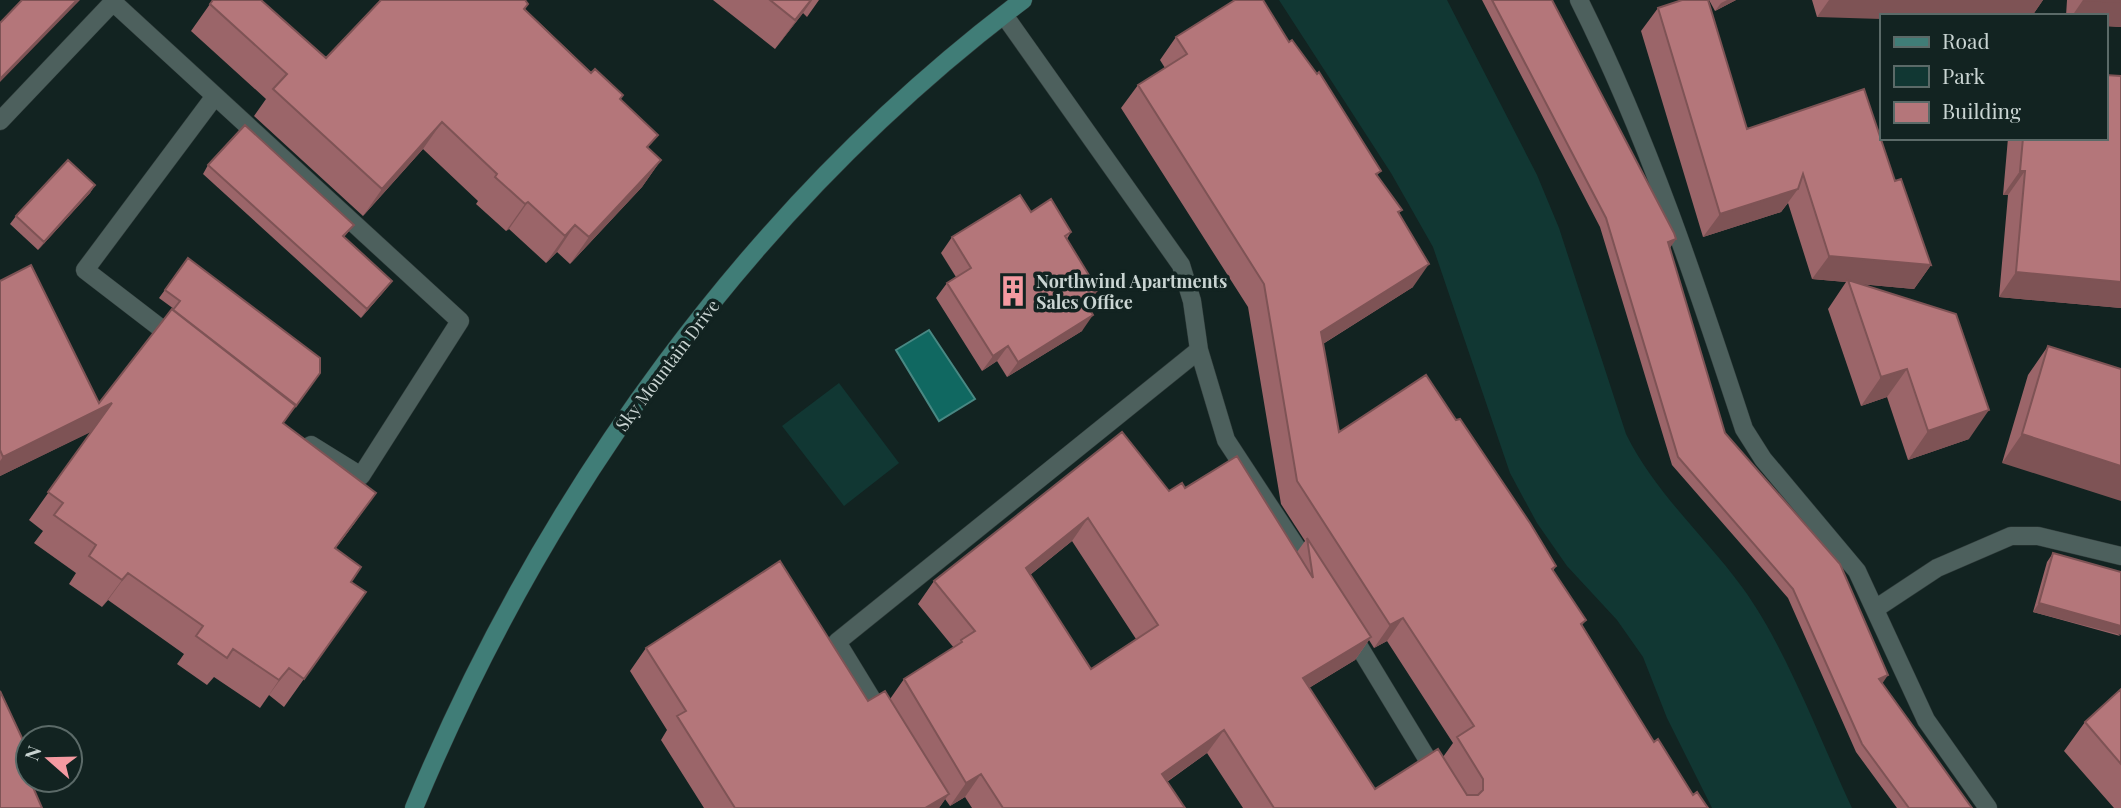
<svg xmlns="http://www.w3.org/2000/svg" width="2121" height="808" font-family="'Playfair Display',serif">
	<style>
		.green { fill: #113733 }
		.water { fill: #106861; stroke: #488883; stroke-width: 2 }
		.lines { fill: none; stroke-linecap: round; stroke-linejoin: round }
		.lane-casing { stroke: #303c3b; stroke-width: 19 }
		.secondary-casing { stroke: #303c3b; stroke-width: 19 }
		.lane { stroke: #4d605d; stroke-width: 18 }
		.secondary { stroke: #407d77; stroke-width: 18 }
		.wall { fill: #9b6569; fill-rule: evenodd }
		.shaded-wall { fill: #7e5355 }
		.building { fill: #b4767a; stroke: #7e5355; stroke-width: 2; fill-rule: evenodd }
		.labels { text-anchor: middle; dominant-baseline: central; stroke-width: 7; stroke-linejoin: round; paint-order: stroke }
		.poi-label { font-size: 18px; font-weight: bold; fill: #c9d4d2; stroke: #122321; text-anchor: start }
		.street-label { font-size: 18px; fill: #c9d4d2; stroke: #122321 }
	</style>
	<rect width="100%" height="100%" fill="#122321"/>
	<path class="green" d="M1279,0H1447L1537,175L1559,228L1626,434C1655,493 1704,535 1742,587C1786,647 1820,740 1852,808H1712L1667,718L1643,657L1617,620L1567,566L1537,523L1510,473L1433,247L1391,173Z
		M839,383L899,463L844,506L782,426Z"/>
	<path class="water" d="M929,330L975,399L939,421L896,350Z"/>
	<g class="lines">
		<defs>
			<path id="lane" d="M1579,0C1648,138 1696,283 1744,429L1763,459L1857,571L1926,720L1988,808
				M113,2L460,321L361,476L311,445
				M1004,15L1181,265L1192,301L1199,350L1226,440L1310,568
				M0,121L115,0
				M176,340L85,270L215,96
				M1875,609L1937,568L2011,536H2038L2121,556
				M1349,630L1457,808
				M884,719L837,642L1199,350"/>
			<path id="secondary" d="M414,808C544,494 751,205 1023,0"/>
		</defs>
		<use href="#lane" class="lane-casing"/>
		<use href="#secondary" class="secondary-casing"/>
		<use href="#lane" class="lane"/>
		<use href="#secondary" class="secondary"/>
	</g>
	<path class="wall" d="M713,0H819L807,17L803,13L775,49Z
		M1482,0H1552L1676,239L1669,248L1725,433L1882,684L1972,808H1897L1856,752L1788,598L1672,465L1600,227Z
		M1709,0H1736L1715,11Z
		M1812,0H2043L2032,16L1817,17Z
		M2067,0H2121V27L2105,26V16H2066Z
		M210,4L326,58L528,4L525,9L620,100L649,149L661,160L642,187L570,264L557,252L546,263L509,229L506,231L476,204L478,201L423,149L363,216L254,116L266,99L191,31Z
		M1658,8L1747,129L1895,181L1931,265L1914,289L1860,284L1969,439L1908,460L1887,397L1861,406L1828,309L1846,282L1812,279L1788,203L1781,212L1703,237L1641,31Z
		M1176,37L1289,42L1381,171L1377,175L1402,210L1399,213L1413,287L1323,344L1339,432L1456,420L1556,566L1553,571L1586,620L1582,625L1654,742L1693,795L1708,808H1243L1207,753L1167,782L1185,808H972L965,797L950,806L945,799L939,808H704L661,740L667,730L630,671L646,648L868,701L890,699L904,679L954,648L918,604L934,581L1122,432L1169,491L1185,488L1297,552L1305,541L1281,504L1248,307L1121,108L1138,85L1165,68L1160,60ZM1072,541L1136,639L1091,669L1030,575ZM1369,640L1374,648L1387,641L1453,743L1443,757L1375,789L1309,688L1355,660Z
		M2121,76V308L1999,297L2008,195H2003L2008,138H2105Z
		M208,165L354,225L344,237L386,289L361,318L203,174Z
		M95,185L90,193L38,250L10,224L16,216Z
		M1031,212L1071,232L1067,239L1087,306L1082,331L1007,377L997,361L982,371L936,298L947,283L956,277L941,253L952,237Z
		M188,258L320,373L283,423L356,521L335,549L351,582L366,592L284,707L269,695L260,708L214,677L207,685L177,664L184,654L108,600L102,607L69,584L76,573L34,543L43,531L29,520L92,431L0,476V281L99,403L174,309L159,298Z
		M2048,346L2121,369L2002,463L2028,375Z
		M2053,553L2120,636L2033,612L2047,562Z
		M2121,689V808H2114L2064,751L2085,722Z"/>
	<path class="shaded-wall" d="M77,0H80L0,82V79Z
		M811,0H812L803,13L775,49Z
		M1727,0H1736L1715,11L1721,3Z
		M1829,0H2043L2032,16H1881V19L1817,17Z
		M2083,0L2121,2V27L2105,26V16H2072Z
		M442,122L423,149L363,216L382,189Z
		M661,160L642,187L570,264L589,237Z
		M2020,171H2025L2008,195H2003Z
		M95,185L90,193L38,250L44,242Z
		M1798,189L1781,212L1703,237L1720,214Z
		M528,202L509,229L506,231L525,204Z
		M575,225L557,252L546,263L565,236Z
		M1676,239L1670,248L1662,251L1668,242Z
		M1829,256L1931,265L1914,289L1849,283L1848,280L1846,282L1812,279Z
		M1429,264L1413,287L1305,355L1321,332Z
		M2016,272L2121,282V308L1999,297Z
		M392,281L386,289L361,318L367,309Z
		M1098,290L1087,306L1084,300Z
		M1093,315L1082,331L1007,377L1018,362Z
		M1008,346L997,361L982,371L993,356Z
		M1907,369L1887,397L1861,406L1881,377Z
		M112,403L93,431L0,476V461L3,457Z
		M1989,410L1969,439L1908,460L1928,431Z
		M2022,434L2121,466V501L2002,463Z
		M376,493L356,521L315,576L335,548Z
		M1088,518L1072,541L1010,591L1026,568Z
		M128,573L108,600L102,607L122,580Z
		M2039,603L2121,626V635L2033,612Z
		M1403,618L1387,641L1374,648L1390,625Z
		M1371,637L1355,660L1287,701L1303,678Z
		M289,668L269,695L260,708L279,680Z
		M1888,675L1882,684L1879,679Z
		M1224,730L1207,753L1145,797L1162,774Z
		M981,774L965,797L950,806L966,783Z
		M949,794L939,808H925Z"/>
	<path class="building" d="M22,0H77L0,79V23Z
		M213,0H261L326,58L381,0H525L528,4L524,9L591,73L595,69L623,95L620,99L658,135L647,147L661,160L589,237L575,225L565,236L528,202L525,204L495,177L497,174L442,122L382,189L273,89L287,74L210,4Z
		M770,0H811L795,20Z
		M1235,0H1263L1289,42L1292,40L1317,74L1319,72L1381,171L1376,174L1402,210L1398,212L1429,264L1321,332L1339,432L1426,375L1456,420L1460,419L1530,523L1556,566L1552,569L1586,620L1581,624L1654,742L1658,739L1693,795L1697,792L1708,808H1274L1224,730L1162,774L1185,808H1003L981,774L966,783L904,679L962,642L961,640L975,631L934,581L1122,432L1169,491L1182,483L1185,488L1237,456L1313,578L1307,538L1371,637L1303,678L1375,789L1438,749L1467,795H1478L1483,790V779L1457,737L1474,726L1403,618L1390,625L1297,481L1264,284L1138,85L1187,54L1176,37ZM1088,518L1158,625L1091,669L1026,568Z
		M1492,0H1552L1674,233L1676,239L1668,242L1725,433L1840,564L1888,675L1879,679L1972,808H1909L1862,744L1793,589L1678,457L1606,218Z
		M1682,0H1708L1747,129L1864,89L1895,181L1901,179L1931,265L1829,256L1803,174L1798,189L1720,214L1658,8Z
		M2083,0H2121V2Z
		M2105,75L2121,76V282L2016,272L2025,171H2020L2023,138H2105Z
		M245,125L354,225L343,236L392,281L367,309L208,165Z
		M68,160L95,185L44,242L16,216Z
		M1020,195L1031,212L1051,199L1071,232L1065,236L1098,290L1084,300L1093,315L1018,362L1008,346L993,356L947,283L971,268L952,237Z
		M188,258L320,358V373L296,406L173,310L180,301L165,290Z
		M31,265L99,403L172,309L296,405L283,423L376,493L335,548L361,567L351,582L366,592L304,679L289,668L279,680L233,649L227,658L196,636L203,626L128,573L122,580L89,556L96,545L54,515L63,503L48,492L112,403L3,457L0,450V281Z
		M1848,280L1956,314L1989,410L1928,431L1907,369L1881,377Z
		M2048,346L2121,369V466L2022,434Z
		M2053,553L2121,572V626L2039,603Z
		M780,561L868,701L885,691L949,794L925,808H735L677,716L686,711L646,648Z
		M2121,689V764L2085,722Z
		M0,691L28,751V780H38L39,782L32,785L42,808H0Z"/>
	<defs>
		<symbol id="building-bare" viewBox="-9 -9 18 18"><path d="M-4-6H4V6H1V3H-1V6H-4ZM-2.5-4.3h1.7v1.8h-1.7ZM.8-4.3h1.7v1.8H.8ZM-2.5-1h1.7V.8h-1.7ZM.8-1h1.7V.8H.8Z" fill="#f49aa1" stroke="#122321" stroke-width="2.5" paint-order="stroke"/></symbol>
	</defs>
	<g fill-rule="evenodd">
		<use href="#building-bare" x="991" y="269" width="44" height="44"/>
	</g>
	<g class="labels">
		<g class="poi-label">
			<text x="1036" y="281">Northwind Apartments<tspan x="1036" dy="21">Sales Office</tspan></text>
		</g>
		<g class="street-label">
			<text transform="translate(667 365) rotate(-53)">Sky Mountain Drive</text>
		</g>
	</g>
	<rect x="1880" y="14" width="228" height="126" fill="#122321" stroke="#5b6a68" stroke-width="2"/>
	<rect x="1894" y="37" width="35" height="10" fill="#407d77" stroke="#5b6a68" stroke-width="2"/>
	<text x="1942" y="49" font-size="21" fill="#c9d4d2">Road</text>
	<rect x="1894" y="66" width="35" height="21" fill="#113733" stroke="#5b6a68" stroke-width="2"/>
	<text x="1942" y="84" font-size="21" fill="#c9d4d2">Park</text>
	<rect x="1894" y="102" width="35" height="21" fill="#b4767a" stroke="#5b6a68" stroke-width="2"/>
	<text x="1942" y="119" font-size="21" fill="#c9d4d2">Building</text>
	<g transform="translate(49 759) rotate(290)"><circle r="33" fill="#122321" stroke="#5b6a68" stroke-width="2"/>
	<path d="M0-5L12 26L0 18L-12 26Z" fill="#f49aa1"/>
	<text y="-10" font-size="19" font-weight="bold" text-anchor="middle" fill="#c9d4d2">N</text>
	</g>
</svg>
